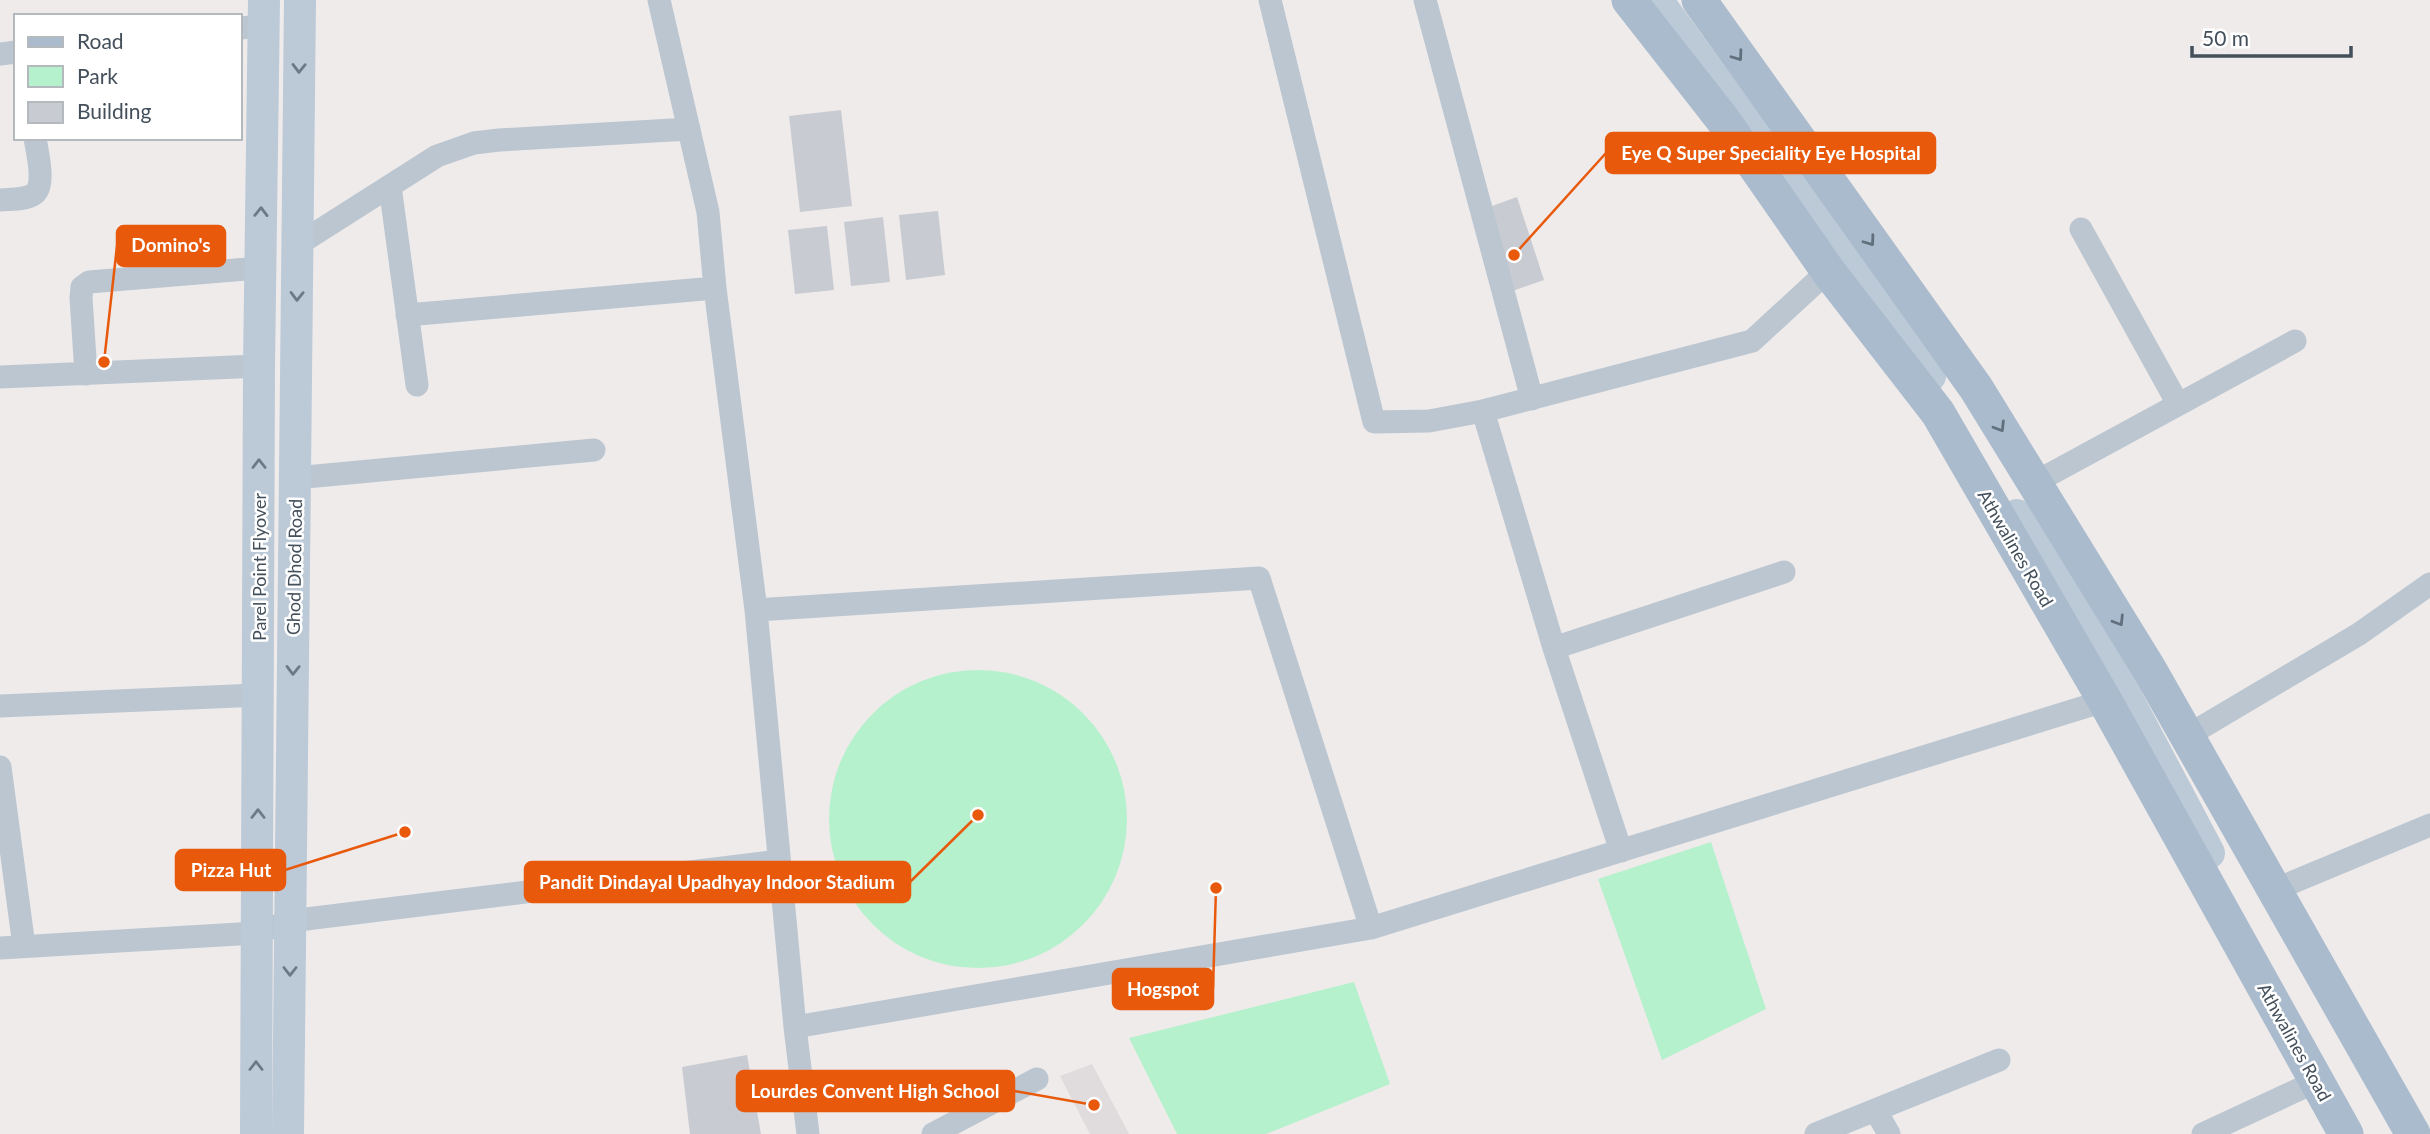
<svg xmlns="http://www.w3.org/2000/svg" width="2430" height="1134" font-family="Lato,sans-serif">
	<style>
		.education { fill: #e0dcdd }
		.green { fill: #b5f1cc }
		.building { fill: #c8cbd1 }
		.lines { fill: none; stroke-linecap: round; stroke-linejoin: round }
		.minor { stroke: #bbc6d0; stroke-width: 23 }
		.secondary { stroke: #bcc9d7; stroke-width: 32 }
		.primary { stroke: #a9bbcd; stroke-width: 35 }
		.oneway { stroke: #626f7c }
		.oneway2 { stroke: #6d7a86 }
		.labels { text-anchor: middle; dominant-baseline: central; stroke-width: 5; stroke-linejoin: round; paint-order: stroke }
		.street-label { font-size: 18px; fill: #434f5a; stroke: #fff }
		.leader { fill: none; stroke: #e8590c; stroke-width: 2.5 }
		.callout-dot { fill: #e8590c; stroke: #fff; stroke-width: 2.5 }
		.callout { fill: #e8590c; stroke: #e8590c; stroke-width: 2.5 }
		.callout-label { font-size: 19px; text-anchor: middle; font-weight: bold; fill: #fff }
	</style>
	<rect width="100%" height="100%" fill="#efebeb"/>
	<path class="education" d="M1092,1064L1129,1134H1090L1060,1076Z"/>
	<path class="green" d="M829 819a149 149 0 1 1 298 0a149 149 0 1 1-298 0Z
		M1711,842L1766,1009L1662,1060L1598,879Z
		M1354,982L1390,1084L1266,1134H1177L1129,1038Z"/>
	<path class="building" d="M841,110L852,206L800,212L789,116Z
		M1517,197L1544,280L1504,294L1481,210Z
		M938,211L945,275L906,280L899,215Z
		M883,217L890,282L851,286L844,222Z
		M827,226L834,290L795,294L788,230Z
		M747,1055L761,1134H690L682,1067Z"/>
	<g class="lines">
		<path class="minor" d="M659,0L708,212L715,288L756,610L795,1027L808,1134
			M1270,0L1374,422L1429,421L1483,411L1752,341L1828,271
			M1425,0L1532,399
			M240,28L263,26
			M0,54L16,52
			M390,186L417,385
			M0,200C10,199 26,200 34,194C46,186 37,151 35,138
			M2081,229L2178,404
			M297,245L437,156L474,143L499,140L689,129
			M407,315L715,288
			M86,374L81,298L82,287L89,282L260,268
			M0,377L259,366
			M1483,411L1554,648L1621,851
			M295,478L594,450
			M2034,483L2295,341
			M756,610L1259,578L1371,928
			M1554,648L1784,572
			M0,706L259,695
			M2187,736L2359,634L2430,584
			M0,767L24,946
			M2274,890L2430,825
			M0,948L257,933L290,921L779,861
			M795,1027L1371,928L2117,697
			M1876,1111L1889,1134
			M933,1134L1037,1079
			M1816,1134L1999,1060
			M2203,1134L2317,1081"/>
		<path class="secondary" d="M1657,0L1930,376
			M2017,515L2121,687L2209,853
			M256,1134L259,366L264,0
			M288,1134L300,0"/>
		<path class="primary" d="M1629,0L1723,120L1828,271L1938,413L2105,701L2346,1134
			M1699,0L1976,388L2149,669L2413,1134"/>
	</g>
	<defs><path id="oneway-chevron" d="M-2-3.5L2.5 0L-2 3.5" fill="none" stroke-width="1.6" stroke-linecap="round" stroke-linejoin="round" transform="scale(1.75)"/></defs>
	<g class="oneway">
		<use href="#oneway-chevron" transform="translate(1738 56) rotate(54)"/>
		<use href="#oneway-chevron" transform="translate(1870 241) rotate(54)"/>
		<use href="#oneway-chevron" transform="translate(2000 427) rotate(58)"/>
		<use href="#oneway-chevron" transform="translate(2119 621) rotate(58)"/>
	</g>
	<g class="oneway2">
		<use href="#oneway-chevron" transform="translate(299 68) rotate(91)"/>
		<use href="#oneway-chevron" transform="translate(261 212) rotate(-89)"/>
		<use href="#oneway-chevron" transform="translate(297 296) rotate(91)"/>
		<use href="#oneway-chevron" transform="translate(259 464) rotate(-90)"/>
		<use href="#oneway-chevron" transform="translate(293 670) rotate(91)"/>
		<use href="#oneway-chevron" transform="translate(258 814) rotate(-90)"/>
		<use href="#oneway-chevron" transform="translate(290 971) rotate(90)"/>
		<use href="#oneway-chevron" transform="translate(256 1066) rotate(-90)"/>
	</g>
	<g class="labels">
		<g class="street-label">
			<text transform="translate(2016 548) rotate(60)">Athwalines Road</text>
			<text transform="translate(259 567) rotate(-90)">Parel Point Flyover</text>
			<text transform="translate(294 567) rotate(-89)">Ghod Dhod Road</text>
			<text transform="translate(2295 1042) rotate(61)">Athwalines Road</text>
		</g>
	</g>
	<path class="leader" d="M1514 255L1606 153M104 362L117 246M405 832L285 870M978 815L910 882M1216 888L1213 989M1094 1105L1014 1091"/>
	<g class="callout-dot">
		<circle cx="1514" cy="255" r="7"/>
		<circle cx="104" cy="362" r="7"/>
		<circle cx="405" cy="832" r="7"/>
		<circle cx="978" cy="815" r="7"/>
		<circle cx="1216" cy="888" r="7"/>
		<circle cx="1094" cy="1105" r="7"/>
	</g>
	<g class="callout">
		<rect x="1606" y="133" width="329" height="40" rx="7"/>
		<rect x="117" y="226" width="108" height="40" rx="7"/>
		<rect x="176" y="850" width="109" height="40" rx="7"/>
		<rect x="525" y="862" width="385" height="40" rx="7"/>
		<rect x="1113" y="969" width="100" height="40" rx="7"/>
		<rect x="737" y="1071" width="277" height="40" rx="7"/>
	</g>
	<g class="callout-label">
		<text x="1771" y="160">Eye Q Super Speciality Eye Hospital</text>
		<text x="171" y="252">Domino's</text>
		<text x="231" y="877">Pizza Hut</text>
		<text x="717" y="889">Pandit Dindayal Upadhyay Indoor Stadium</text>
		<text x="1163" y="996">Hogspot</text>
		<text x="875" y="1098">Lourdes Convent High School</text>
	</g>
	<rect x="14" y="14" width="228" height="126" fill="#ffffff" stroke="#b4b9bd" stroke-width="2"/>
	<rect x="28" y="37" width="35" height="10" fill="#a9bbcd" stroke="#b4b9bd" stroke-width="2"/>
	<text x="77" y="49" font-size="21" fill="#434f5a">Road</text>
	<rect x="28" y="66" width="35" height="21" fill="#b5f1cc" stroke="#b4b9bd" stroke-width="2"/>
	<text x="77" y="84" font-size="21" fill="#434f5a">Park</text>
	<rect x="28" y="102" width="35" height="21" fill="#c8cbd1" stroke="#b4b9bd" stroke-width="2"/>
	<text x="77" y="119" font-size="21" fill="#434f5a">Building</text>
	<path d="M2192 46v10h159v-10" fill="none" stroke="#434f5a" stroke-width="3.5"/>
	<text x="2202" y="46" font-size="21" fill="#434f5a" stroke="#ffffff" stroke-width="5" paint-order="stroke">50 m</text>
</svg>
